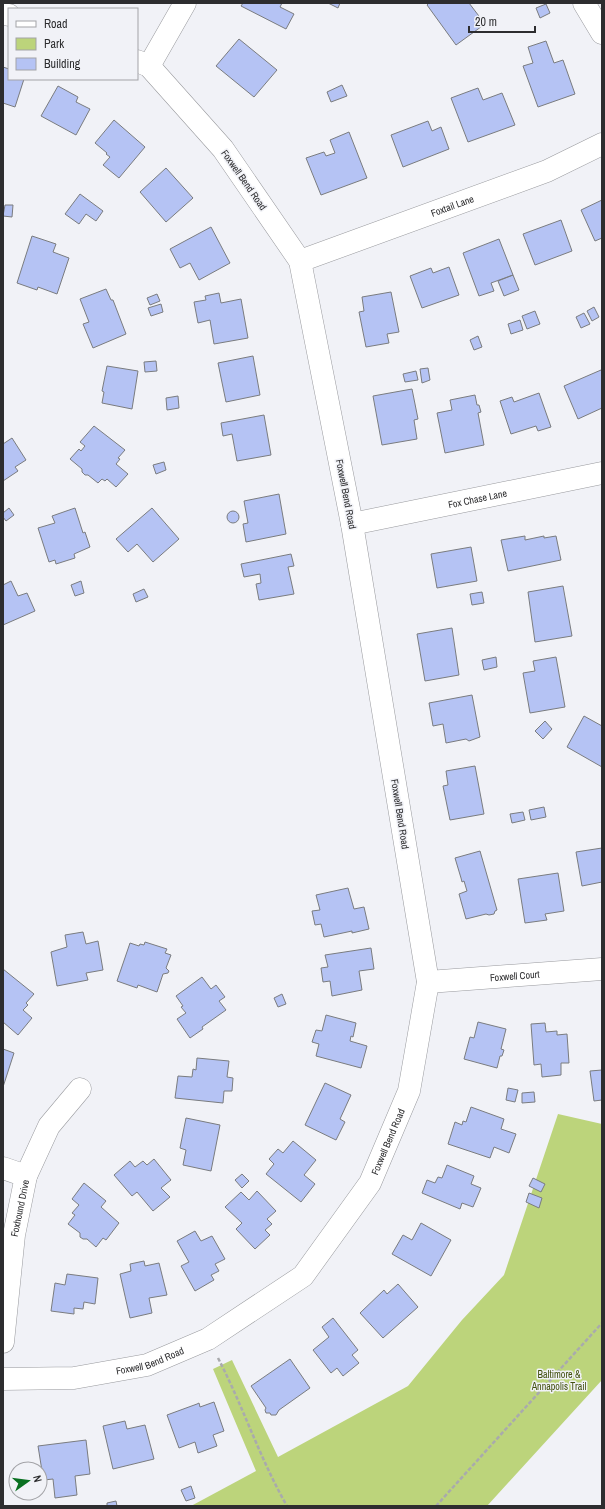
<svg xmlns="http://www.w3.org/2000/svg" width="605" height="1509" font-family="'Archivo Narrow',sans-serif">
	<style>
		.green { fill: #bcd47b }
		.building { fill: #b5c3f4; stroke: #7a7c7f }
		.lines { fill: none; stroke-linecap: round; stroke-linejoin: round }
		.minor-casing { stroke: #999a9e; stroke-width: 23 }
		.path { stroke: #a9aaad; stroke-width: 2.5; stroke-dasharray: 4 2; stroke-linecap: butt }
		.minor { stroke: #fff; stroke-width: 22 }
		.labels { text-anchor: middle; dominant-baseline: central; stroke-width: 3; stroke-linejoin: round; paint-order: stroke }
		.street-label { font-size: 10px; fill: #2d2d2f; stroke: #f1f2f7 }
		.park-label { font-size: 10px; fill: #43510f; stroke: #f1f2f7 }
	</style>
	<rect width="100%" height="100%" fill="#f1f2f7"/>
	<path class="green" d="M558,1114L602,1124V1380L487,1506H191L256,1471L213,1369L232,1360L278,1457L408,1386L462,1320L504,1275Z"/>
	<path class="building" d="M243,3H282L280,7L294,14L286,29L241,6Z
		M328,3H340L338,8Z
		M429,3H469L485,24L456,45L427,5Z
		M546,4L550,13L540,18L536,8Z
		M239,39L277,70L254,97L216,66Z
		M546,41L554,63L563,60L575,94L538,107L523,66L533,63L528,47Z
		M3,67L9,69V79H24L15,107L3,103Z
		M342,85L347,96L331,102L327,92Z
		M58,86L78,97L76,102L90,109L76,135L41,116Z
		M478,88L483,100L502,93L515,125L468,142L451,98Z
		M114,120L145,147L119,178L103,165L110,157L106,154L107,153L95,143Z
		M428,121L432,131L441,127L449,149L403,167L391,135Z
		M349,132L367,178L321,195L306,158L324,152L326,156L335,153L330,140Z
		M166,168L193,198L166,222L140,192Z
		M80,194L103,211L96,221L86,214L79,224L65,214Z
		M602,200V238L595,241L581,210Z
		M5,205H13L12,217L3,216Z
		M561,220L572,251L535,265L523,234Z
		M211,227L230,263L199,280L190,263L180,268L170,249Z
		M32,236L56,244L53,252L69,258L57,294L38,287L37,290L17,283Z
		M499,239L513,275L491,283L494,291L479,296L463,253Z
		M449,267L459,295L422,308L410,276L431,268L433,273Z
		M513,275L519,290L504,296L498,281Z
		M106,289L111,300H113L126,334L93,348L83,324L89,322L80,299Z
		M391,292L399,332L387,334L389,343L366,347L359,312L364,311L362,297Z
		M219,293L221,303L241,299L248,338L214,344L210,320L198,323L194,302L206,300L205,296Z
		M157,294L160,301L150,305L147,298Z
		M161,304L163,312L151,316L148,308Z
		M594,307L599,317L592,321L587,311Z
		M535,311L540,324L527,329L522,316Z
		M584,313L590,324L581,328L576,317Z
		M520,320L523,330L511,334L508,324Z
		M478,336L482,347L474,350L470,340Z
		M253,356L260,395L226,402L218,363Z
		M156,361L157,371L145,372L144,362Z
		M107,366L138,371L132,409L102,403L104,392L102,391Z
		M428,368L430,380L422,383L420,369Z
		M601,370L602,372V408L578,419L564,386Z
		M416,371L418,380L405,382L403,374Z
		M412,389L418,419L414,420L417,439L382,445L373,396Z
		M539,393L551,427L538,431L536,426L511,434L500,401L512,397L514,402Z
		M475,395L477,405H479L481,412L478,413L484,445L445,453L437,413L452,410L450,400Z
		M178,396L179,408L167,410L166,398Z
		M264,415L271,455L237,461L232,434L223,436L221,423Z
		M94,426L125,450L118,458L120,459L116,464L128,474L116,487L107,479L105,481L102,479L98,483L88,475H85L82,472V469L70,459L79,449L81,451L85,446L80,442Z
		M12,438L26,460L15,467L18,471L3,481V444Z
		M164,462L166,470L156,474L153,465Z
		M279,494L286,534L246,542L243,524L248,523L244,501Z
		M9,508L14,515L6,521L3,517V513Z
		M75,508L83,533L85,532L90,547L74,554L75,558L56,564L55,560L49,562L38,528L55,523L52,516Z
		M152,508L179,539L153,562L137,544L128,552L116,539Z
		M227 517a6 6 0 1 1 12 0a6 6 0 1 1-12 0Z
		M525,536V540L544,536V538L556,536L561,560L508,571L501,540Z
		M471,547L477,581L437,588L431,554Z
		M291,554L294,566L288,567L294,594L259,600L256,584L261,583L260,574L244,577L241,564Z
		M11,581L18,596L27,593L35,611L3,625V585Z
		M81,581L84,593L75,596L71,585Z
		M563,586L572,636L535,642L528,592Z
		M144,589L148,597L136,602L133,594Z
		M482,592L484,603L472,605L470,594Z
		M452,628L459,675L425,681L417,634Z
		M496,657L497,667L484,670L482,660Z
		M556,657L565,707L530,713L523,673L535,671L533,661Z
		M472,695L480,737L469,741L466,739L446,743L443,724L433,726L429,703Z
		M584,716L602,726V767L567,747Z
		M545,721L552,729L543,739L535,731Z
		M475,766L484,814L450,820L443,786L448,785L446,771Z
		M544,807L546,817L531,820L529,810Z
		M523,812L525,820L512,823L510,814Z
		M602,848V882L582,886L576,852Z
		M480,851L497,910L495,911L494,914L489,915L486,914L466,919L459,894L467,891L464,881L462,882L461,878L455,858Z
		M558,873L564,911L545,914L547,920L525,923L518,879Z
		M348,888L354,909L364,907L369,929L352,933V931L324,937L321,924L315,925L312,911L320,910L316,895Z
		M83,932L86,944L98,941L103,970L86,973L88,980L57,986L51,952L67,947L65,935Z
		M145,942L167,949L165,953L171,955L166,968L169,971L168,973L163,974L157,992L138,985L137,988L117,981L130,943L139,946L140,944L144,945Z
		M371,948L374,969L359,971L362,990L332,996L330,981L323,982L321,968L328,967L325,955Z
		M3,969L34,994L26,1003L28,1005L23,1010L32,1018L18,1035L3,1022Z
		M202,977L211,989L216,985L225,997L219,1001L226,1010L202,1027L203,1029L190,1038L177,1019L186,1013L181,1007L183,1006L176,996Z
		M282,994L286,1004L278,1007L274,998Z
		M326,1015L356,1023L353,1037L351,1036L350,1041L367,1046L361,1068L316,1056L319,1044L312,1042L316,1030L322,1031Z
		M478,1022L506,1029L501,1049L504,1050L502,1056H500L497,1068L464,1059L470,1037L474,1038Z
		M545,1023L546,1032L557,1031V1035L567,1034L569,1063H561V1075L542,1077L541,1064L534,1065L531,1024Z
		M3,1049L14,1053L3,1087Z
		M197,1058L229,1061L227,1077L233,1078L232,1091H224L223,1103L175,1098L178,1076L192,1077L193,1069L196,1070Z
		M602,1070V1100L594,1101L590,1071Z
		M325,1083L351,1095L340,1119L345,1122L336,1140L305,1125Z
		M508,1088L518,1090L515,1102L506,1100Z
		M534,1092L535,1102L522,1103V1093Z
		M471,1107L504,1119L501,1129L516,1134L509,1153L494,1147L490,1158L448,1144L455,1122L462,1125L463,1121L466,1122Z
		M186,1118L220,1125L211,1171L183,1165L186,1150L180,1148Z
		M293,1141L316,1160L304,1175L315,1184L301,1202L266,1174L274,1164L269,1159L278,1149L283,1153Z
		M154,1159L171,1180L161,1188L170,1197L153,1211L137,1192L132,1196L114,1175L130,1161L135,1167L143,1161L147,1165Z
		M447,1165L474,1176L471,1184L481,1188L473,1207L462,1203L460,1209L422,1193L427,1180L435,1183L438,1177L442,1178Z
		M242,1174L249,1181L242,1188L235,1180Z
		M533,1178L545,1184L541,1192L529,1186Z
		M84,1183L106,1201L101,1207L119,1223L106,1240L103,1238L96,1247L87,1239H83L80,1237V1233L68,1224L75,1215L72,1213L79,1205L72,1199Z
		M257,1191L276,1211L267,1219L272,1224L265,1230L270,1235L255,1249L236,1229L242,1223L225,1207L241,1192L249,1200Z
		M529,1193L542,1198L539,1208L526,1202Z
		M421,1223L451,1240L431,1276L392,1254L403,1235L412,1240Z
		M195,1231L201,1241L212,1236L225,1259L215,1264L219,1271L211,1275L214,1280L195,1291L181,1266L189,1262L177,1241Z
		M144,1261L145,1266L159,1263L167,1295L149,1298L152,1313L130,1318L120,1274L131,1271L130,1264Z
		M67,1274L98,1278L95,1304L84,1302L83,1309L74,1308V1314L51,1311L55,1283L65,1285Z
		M398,1284L418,1307L383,1338L360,1313L384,1290L387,1294Z
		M333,1318L358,1350L352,1355L359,1363L343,1376L337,1368L331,1373L313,1350L329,1337L322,1327Z
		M290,1359L310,1388L279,1410L276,1415H271L270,1413H266L265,1410L266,1408L251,1386Z
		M214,1402L224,1431L213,1435L217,1446L198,1453L195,1442L179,1448L167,1415L197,1404L199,1403L200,1407Z
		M125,1421L127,1429L145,1425L154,1459L113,1469L103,1426Z
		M86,1440L90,1474L75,1476L77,1495L55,1498L53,1479L44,1480L41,1477L40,1473L42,1471L38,1446Z
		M191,1486L195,1498L186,1501L181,1490Z
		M116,1501L117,1506H107V1503Z"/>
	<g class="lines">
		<defs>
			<g id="minor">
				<path d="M584,3L602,33"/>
				<path d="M3,14L9,15"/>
				<path d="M149,66L185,3"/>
				<path id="s1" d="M300,261L547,171L602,144"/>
				<path id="s2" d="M352,524L602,473"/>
				<path id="s3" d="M428,982L602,969"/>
				<path d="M3,1168L26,1176"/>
				<path id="s4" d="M3,1342L14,1235L26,1176L49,1126L80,1089"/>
				<path id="s5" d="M3,1379L74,1378L147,1365L208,1339L303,1276L370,1183L409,1091L428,982L352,524L300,261L223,149L149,66L137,61"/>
			</g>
		</defs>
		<use href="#minor" class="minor-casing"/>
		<path class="path" d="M218,1358C243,1406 260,1459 287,1506
			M436,1506L602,1323"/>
		<use href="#minor" class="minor"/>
	</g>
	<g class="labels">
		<g class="street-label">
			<text transform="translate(244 180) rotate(55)">Foxwell Bend Road</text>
			<text stroke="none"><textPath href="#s1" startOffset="162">Foxtail Lane</textPath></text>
			<text transform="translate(346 494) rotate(79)">Foxwell Bend Road</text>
			<text stroke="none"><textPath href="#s2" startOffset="128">Fox Chase Lane</textPath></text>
			<text transform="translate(400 814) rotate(81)">Foxwell Bend Road</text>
			<text stroke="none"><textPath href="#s3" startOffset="87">Foxwell Court</textPath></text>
			<text stroke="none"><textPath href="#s5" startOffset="485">Foxwell Bend Road</textPath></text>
			<text stroke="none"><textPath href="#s4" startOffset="135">Foxhound Drive</textPath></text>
			<text stroke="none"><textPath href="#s5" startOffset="149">Foxwell Bend Road</textPath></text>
		</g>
		<g class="park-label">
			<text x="559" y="1374">Baltimore &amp;<tspan x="559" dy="12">Annapolis Trail</tspan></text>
		</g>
	</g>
	<rect width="605" height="1509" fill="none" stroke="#2d2d2f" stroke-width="8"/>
	<rect x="8" y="8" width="130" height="72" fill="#f1f2f7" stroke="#a3a3a7"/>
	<rect x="16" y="21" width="20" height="6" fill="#ffffff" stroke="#a3a3a7"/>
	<text x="44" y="28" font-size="12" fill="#2d2d2f">Road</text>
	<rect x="16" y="38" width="20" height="12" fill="#bcd47b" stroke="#a3a3a7"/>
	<text x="44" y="48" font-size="12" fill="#2d2d2f">Park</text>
	<rect x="16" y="58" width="20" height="12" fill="#b5c3f4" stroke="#a3a3a7"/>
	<text x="44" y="68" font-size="12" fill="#2d2d2f">Building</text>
	<g transform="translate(28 1481) rotate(76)"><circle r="19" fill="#f1f2f7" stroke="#a3a3a7"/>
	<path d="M0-3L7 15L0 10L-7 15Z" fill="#097021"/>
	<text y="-6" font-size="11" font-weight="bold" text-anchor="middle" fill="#2d2d2f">N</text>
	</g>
	<path d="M469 26v6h66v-6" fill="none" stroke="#2d2d2f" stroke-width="2"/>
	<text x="475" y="26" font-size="12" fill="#2d2d2f" stroke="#f1f2f7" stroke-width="3" paint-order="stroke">20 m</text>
</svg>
